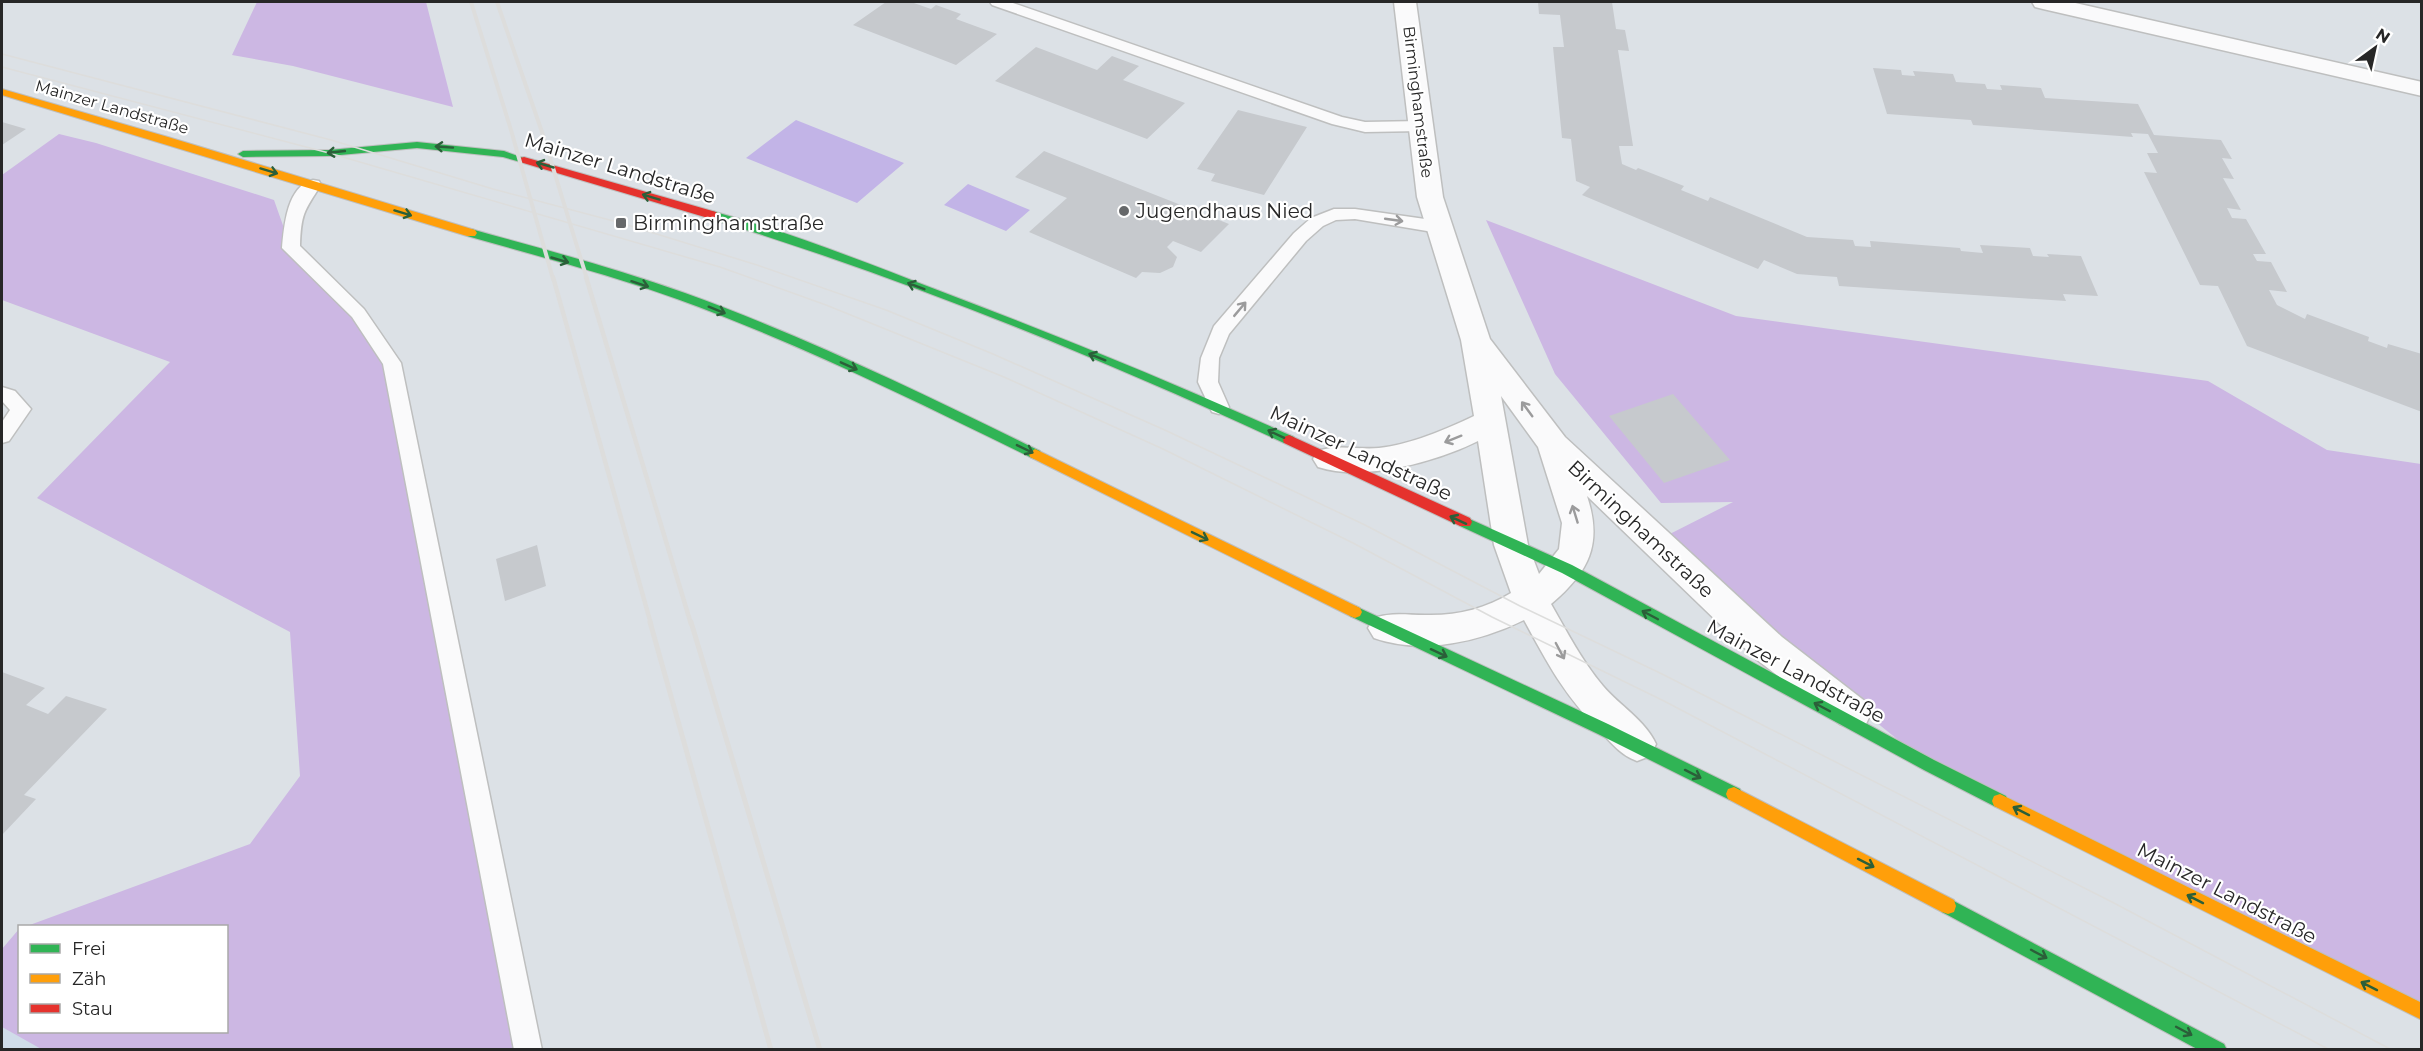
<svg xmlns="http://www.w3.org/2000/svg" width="2423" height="1051" font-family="Montserrat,sans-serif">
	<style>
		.education { fill: #d0dce9 }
		.green { fill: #ccb7e3 }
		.pitch { fill: #c2b4e7 }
		.building { fill: #c6c9cd }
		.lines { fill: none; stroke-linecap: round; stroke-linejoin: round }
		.lane-casing { stroke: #bebfbf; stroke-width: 3 }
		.street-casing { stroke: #bebfbf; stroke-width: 3 }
		.fast-casing { stroke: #bebfbf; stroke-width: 2 }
		.slow-casing { stroke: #bebfbf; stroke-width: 2 }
		.jam-casing { stroke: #bebfbf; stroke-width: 2 }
		.lane { fill: #fafafb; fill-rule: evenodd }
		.street { fill: #fafafb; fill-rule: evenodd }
		.fast { fill: #30b455; fill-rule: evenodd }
		.slow { fill: #ff9f0a; fill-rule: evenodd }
		.jam { fill: #e5322d; fill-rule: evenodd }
		.tram { stroke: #dddddc; stroke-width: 1.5 }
		.rail-far2 { stroke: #dddddc; stroke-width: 4 }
		.rail-far1 { stroke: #dddddc; stroke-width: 4.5 }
		.rail { stroke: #dddddc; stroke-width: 5 }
		.oneway { stroke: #2b5f39 }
		.oneway2 { stroke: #9b9b9c }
		.poi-dot { fill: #66686a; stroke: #fff; stroke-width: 2 }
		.labels { text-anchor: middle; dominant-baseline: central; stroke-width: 4.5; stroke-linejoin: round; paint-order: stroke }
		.far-street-label { font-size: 16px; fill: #272727; stroke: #fff }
		.street-label { font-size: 20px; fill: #272727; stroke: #fff }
		.poi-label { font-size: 20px; fill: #272727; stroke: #fff; text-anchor: start }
	</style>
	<rect width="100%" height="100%" fill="#dce1e6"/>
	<path class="education" d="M2,1027L43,1049H2Z"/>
	<path class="green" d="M257,2H426L453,107L293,66L232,55Z
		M59,134L96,143L274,200L291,248L358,313L392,363L528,1049L43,1050L2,1027V949L19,929L20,1032H226V926H27L250,844L300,776L290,632L37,498L170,362L2,300V175Z
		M1486,220L1736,316L2208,381L2327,450L2421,464V1012L1929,765L1654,542L1733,502L1661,503L1555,374Z"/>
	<path class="pitch" d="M796,120L904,163L857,203L746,158Z
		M968,184L1030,210L1006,231L944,205Z"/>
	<path class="building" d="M886,2H911L931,9L936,5L961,14L956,19L997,34L956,65L853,25Z
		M1538,2H1612L1616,29L1625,30L1629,51L1618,50L1633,146H1619L1622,164L1636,170L1638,168L1684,186L1681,190L1708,201L1710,197L1807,237L1853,240L1855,246L1871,247L1870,241L1960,248L1961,251L1983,253L1980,245L2030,248L2033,256L2049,257L2047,254L2081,256L2098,296L2063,294L2066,301L1839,286L1837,277L1797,274L1764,260L1758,269L1582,195L1590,187L1576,181L1571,139L1562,138L1553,47H1564L1560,15L1539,14Z
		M1036,47L1097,70L1112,56L1139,66L1123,80L1185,103L1147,139L995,81Z
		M1873,68L1901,70L1902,75L1915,76L1913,71L1953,74L1956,82L1985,84L1987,89L2002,90L2000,85L2041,88L2045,98L2138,104L2154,135L2221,140L2232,159L2222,158L2234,179L2223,178L2241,210L2227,208L2232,218L2246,219L2266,254H2253L2257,261L2271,262L2287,292L2269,290L2277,305L2305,319L2307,314L2369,337L2368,341L2387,348L2388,344L2422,354V412L2247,346L2218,286L2200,285L2144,172L2157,173L2147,153H2158L2148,134L2131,133L2133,137L1973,125L1971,120L1887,114Z
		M1238,110L1307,127L1264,195L1211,181L1215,174L1197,169Z
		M2,122L26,129L2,145Z
		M1044,151L1229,224L1201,252L1173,241L1167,247L1177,257L1173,267L1160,273L1142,272L1136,278L1029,232L1067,198L1015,177Z
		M1673,394L1730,460L1664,483L1609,416Z
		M537,545L546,586L505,601L496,559Z
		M2,672L45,688L26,705L48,714L66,696L107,709L24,795L36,799L2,835Z"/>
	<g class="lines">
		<defs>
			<path id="lane" d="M990,2H1010L1342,117L1365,122L1421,121L1429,126L1421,131L1365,132L1332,124L992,5Z
				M313,180L319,181L321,185C304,211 301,214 300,246L364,309L401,363L542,1050H514L383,364L352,317L282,248C284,226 287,186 313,180Z
				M1334,209H1355L1439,221L1445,223L1448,227L1445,231L1439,233L1355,219L1336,220L1323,226L1306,241L1229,334L1219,358L1218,382L1229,407L1226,412L1219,414L1212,412L1198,382L1201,358L1214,326L1294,233L1311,218Z
				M2,387L15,391L31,409L9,441L2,443V422L10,410L2,401Z"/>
			<path id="street" d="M1394,2H1416L1443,197L1490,339L1565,437L1782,637L1866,702L1871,713L1866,724L1853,729L1840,724L1756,659L1587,496C1603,544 1589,572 1551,604C1567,632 1582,661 1603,686C1620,706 1645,720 1656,744L1650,756L1637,761C1621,755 1612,744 1601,732C1564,695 1548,664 1524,620C1479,642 1423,655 1374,638L1368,628L1374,618C1391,612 1407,615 1425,615C1456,616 1485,609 1511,593L1494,545L1478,441C1436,462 1363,482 1318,467L1313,459L1318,451C1338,444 1358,450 1379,448C1409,445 1447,429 1474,416L1461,340L1417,197ZM1501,396L1538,447L1562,523L1559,549L1539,574L1528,545Z
				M2032,2H2071L2422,82V96L2043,9L2035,7Z"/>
			<path id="fast" d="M417,142L504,151L529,160L524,163L503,157L417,148L329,156L243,157L238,154L243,151L329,150Z
				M712,211C789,232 865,262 940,291C1059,336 1177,384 1294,437L1295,440L1294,443H1284C1098,357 905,278 708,218L706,215Z
				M471,229C543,249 615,268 685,293C807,337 924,394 1040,451L1041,454L1035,459L1030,457C915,401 798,343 677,299C608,274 537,256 467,236V230Z
				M1465,517L1572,565L1934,760L2006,796L2008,801L2006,806L2000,808L1994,806L1924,770L1562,573L1460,526L1458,522L1460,518Z
				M1355,606L1608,724L1740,789L1742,794L1740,799L1734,801L1728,799L1598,734L1350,616L1348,612L1350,608Z
				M1948,898L2224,1044L2227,1050H2199L1942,912L1940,906L1942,900Z"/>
			<path id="slow" d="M2,89L168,137L475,230L477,233L475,236H467L2,95Z
				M1035,449L1360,608L1362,612L1360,616L1355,618L1350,616L1030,457L1029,454Z
				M1734,787L1954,900L1956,906L1954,912L1948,914L1942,912L1728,799L1726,794L1728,789Z
				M2000,794L2422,1003V1020L1994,806L1992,801L1994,796Z"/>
			<path id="jam" d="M524,157L716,212L718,215L716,218H708L520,162V158Z
				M1289,435L1470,518L1472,522L1470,526H1460L1284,443L1283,440L1284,437Z"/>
		</defs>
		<use href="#lane" class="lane-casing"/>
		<use href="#street" class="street-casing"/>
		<use href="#fast" class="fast-casing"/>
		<use href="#slow" class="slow-casing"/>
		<use href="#jam" class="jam-casing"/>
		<use href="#lane" class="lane"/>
		<use href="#street" class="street"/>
		<use href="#fast" class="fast"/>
		<use href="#slow" class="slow"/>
		<use href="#jam" class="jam"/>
		<path class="tram" d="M2,54L331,140L493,189L621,223L757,265L886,310L993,354L1167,431L1365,525L1520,606L1662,674L2112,902L2392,1050
			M2,67L329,153L720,267L826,305L1004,377L1163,449L1353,543L1492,617L1664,701L2330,1050"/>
		<path class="rail-far2" d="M471,2L511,130L553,279
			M497,2L543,135L587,279"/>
		<path class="rail-far1" d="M553,277L651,624
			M586,277L691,624"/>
		<path class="rail" d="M650,622L771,1050
			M691,622L820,1050"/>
	</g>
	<defs><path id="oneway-shaft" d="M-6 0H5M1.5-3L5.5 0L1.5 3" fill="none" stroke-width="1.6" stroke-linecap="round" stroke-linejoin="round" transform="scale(1.5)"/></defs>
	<g class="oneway">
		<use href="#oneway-shaft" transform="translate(444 147) rotate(-176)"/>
		<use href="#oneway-shaft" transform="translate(336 152) rotate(174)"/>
		<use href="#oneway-shaft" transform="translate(545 165) rotate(-164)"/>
		<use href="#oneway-shaft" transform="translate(269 171) rotate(17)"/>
		<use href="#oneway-shaft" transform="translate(651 197) rotate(-163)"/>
		<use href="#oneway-shaft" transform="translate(403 213) rotate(17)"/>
		<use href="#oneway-shaft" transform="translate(560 260) rotate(16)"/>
		<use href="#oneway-shaft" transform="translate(640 284) rotate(18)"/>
		<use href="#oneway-shaft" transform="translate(916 286) rotate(-159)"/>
		<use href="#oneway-shaft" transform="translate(717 310) rotate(22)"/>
		<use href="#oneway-shaft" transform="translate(1097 357) rotate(-158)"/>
		<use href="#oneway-shaft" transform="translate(849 366) rotate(24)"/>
		<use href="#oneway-shaft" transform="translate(1276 434) rotate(-155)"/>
		<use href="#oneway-shaft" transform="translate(1025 449) rotate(26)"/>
		<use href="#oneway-shaft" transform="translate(1458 520) rotate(-155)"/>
		<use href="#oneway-shaft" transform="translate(1200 536) rotate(26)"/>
		<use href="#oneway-shaft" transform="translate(1650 615) rotate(-152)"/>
		<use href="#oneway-shaft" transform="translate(1439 653) rotate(25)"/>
		<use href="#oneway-shaft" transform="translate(1822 707) rotate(-152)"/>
		<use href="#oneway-shaft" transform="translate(1693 774) rotate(27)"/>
		<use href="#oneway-shaft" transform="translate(2021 811) rotate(-153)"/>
		<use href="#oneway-shaft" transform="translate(1866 863) rotate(27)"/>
		<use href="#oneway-shaft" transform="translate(2195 899) rotate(-153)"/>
		<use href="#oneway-shaft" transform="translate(2039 954) rotate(28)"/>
		<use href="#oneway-shaft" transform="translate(2369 986) rotate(-153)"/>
		<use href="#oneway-shaft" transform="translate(2184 1031) rotate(28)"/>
	</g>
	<g class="oneway2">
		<use href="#oneway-shaft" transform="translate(1394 220) rotate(8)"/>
		<use href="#oneway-shaft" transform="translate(1240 309) rotate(-50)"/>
		<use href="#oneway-shaft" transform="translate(1527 409) rotate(-126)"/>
		<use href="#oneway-shaft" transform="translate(1453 439) rotate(158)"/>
		<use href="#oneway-shaft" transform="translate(1575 514) rotate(-107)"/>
		<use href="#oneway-shaft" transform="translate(1560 651) rotate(62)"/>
	</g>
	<g class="poi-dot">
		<circle cx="1124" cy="211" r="6"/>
		<rect x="615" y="217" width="12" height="12" rx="3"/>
	</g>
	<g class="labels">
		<g class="far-street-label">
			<text transform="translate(1418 102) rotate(83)">Birminghamstraße</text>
			<text transform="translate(112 107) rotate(16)">Mainzer Landstraße</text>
		</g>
		<g class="street-label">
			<text transform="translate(620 168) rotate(17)">Mainzer Landstraße</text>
			<text transform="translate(1361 453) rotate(25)">Mainzer Landstraße</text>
			<text transform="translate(1641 529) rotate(43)">Birminghamstraße</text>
			<text transform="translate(1796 671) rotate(28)">Mainzer Landstraße</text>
			<text transform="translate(2227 893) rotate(27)">Mainzer Landstraße</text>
		</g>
		<g class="poi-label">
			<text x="1136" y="211">Jugendhaus Nied</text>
			<text x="633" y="223">Birminghamstraße</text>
		</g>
	</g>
	<rect width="2423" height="1051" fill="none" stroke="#272727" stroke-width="6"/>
	<rect x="18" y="925" width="210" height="108" fill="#ffffff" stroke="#a9a9a9" stroke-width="1.5"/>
	<rect x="30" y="944" width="30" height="9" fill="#30b455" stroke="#a9a9a9" stroke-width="1.5"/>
	<text x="72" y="955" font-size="18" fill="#272727">Frei</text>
	<rect x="30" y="974" width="30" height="9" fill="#ff9f0a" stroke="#a9a9a9" stroke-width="1.5"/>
	<text x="72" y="985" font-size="18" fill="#272727">Zäh</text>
	<rect x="30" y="1004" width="30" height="9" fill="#e5322d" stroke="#a9a9a9" stroke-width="1.5"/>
	<text x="72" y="1015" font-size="18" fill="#272727">Stau</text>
	<g transform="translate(2375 48) rotate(33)" stroke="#ffffff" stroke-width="4.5" paint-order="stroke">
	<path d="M0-4.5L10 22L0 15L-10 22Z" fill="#272727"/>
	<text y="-9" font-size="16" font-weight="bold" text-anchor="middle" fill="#272727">N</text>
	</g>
</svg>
